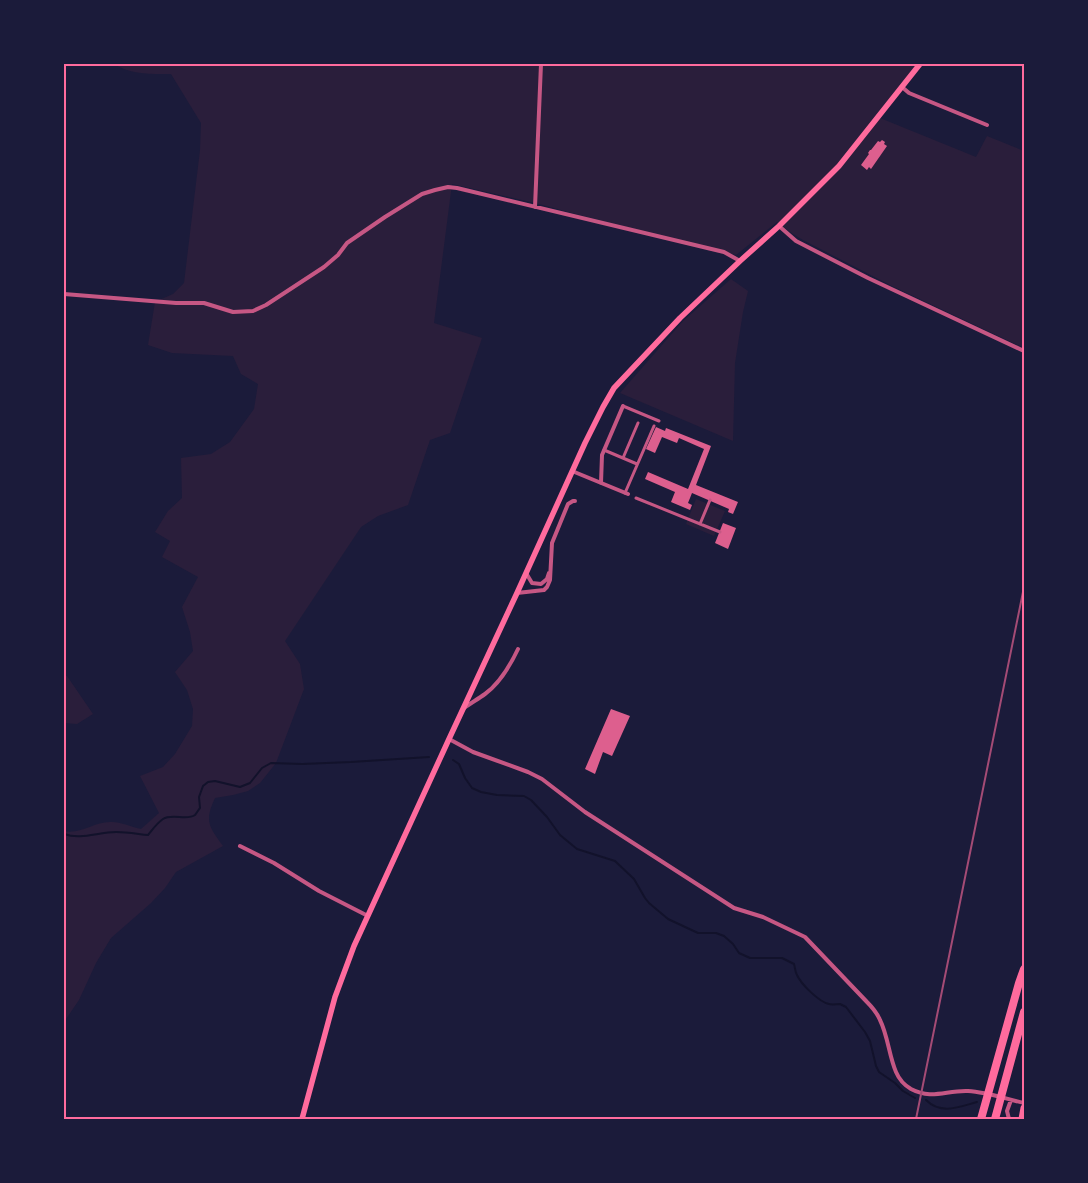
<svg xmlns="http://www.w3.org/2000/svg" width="1088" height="1183" font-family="'Public Sans',sans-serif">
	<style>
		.green { fill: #2a1e3b }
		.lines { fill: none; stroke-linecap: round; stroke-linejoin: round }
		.stream { stroke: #12122b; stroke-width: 2 }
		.building { fill: #dd5f8e }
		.pedestrian { stroke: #c65784; stroke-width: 3 }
		.minor { stroke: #c65784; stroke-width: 4 }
		.secondary { stroke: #ff6b9d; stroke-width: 5.5 }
		.trunk { stroke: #ff6b9d; stroke-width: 7 }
		.motorway { stroke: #ff6b9d; stroke-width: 8 }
		.rail { stroke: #a44b75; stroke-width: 2 }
		.neatline { fill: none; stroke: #ff6b9d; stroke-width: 2 }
	</style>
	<rect width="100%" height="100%" fill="#1b1b3a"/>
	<path class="green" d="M114,64H924L880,118L976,157L987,136L1024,151V348L892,286L803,240L793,234L777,222L736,255L583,216L539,204L452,184L434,323L482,338L450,433L430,440L408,505L378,516L361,527L285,641L300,664L304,689L276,763L260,783L248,791L233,795L215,798C204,822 209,826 223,846L176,872L165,888L151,903L111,938L96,963L79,1000L64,1022V831C79,835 94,822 110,822C118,821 132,827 141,829L159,813L140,776L163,767L175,754L192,726L193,709L187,690L175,672L193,651L190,632L182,607L198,577L162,557L170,541L155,532L168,511L182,498L181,458L211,454L230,442L254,409L258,384L241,374L233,356L172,353L148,345L155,302L173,294L184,283L200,150L201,123L171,74C152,74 131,75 114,64Z
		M731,279L748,291L743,312L735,363L733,441L620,393L683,321Z
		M696,499L725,511L714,536L686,524Z
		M64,676H67L93,714L77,724L64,723Z"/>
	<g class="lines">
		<path class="stream" d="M453,760L459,764L465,778L472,788L481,792L497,795L524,796L531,800L547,817L560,835L577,849L615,861L634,879L645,898L649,903L668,919L698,933H716L724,936L733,944L739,953L750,958H782L794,964C795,967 795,972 797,975C801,984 819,1002 829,1004C832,1005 836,1004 840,1004L846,1007L865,1032L870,1041L876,1066L879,1072L895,1083L903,1091L915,1098
			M64,834C81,840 98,832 116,832C127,832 138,834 148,835C153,829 157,823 163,819C172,813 187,821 195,815C196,814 199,809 200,808L199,797L203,786L208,782L215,781L240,787L250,783L262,768L271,763L302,764L351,762L429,757
			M926,1100C941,1115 959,1107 977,1102"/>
	</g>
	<path class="building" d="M882,140L885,142L884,144L887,146L871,169L869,167L867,170L861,165L869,154L868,153L870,150H871L878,141L880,142Z
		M656,427L665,431L666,428L711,446L696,485L738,502L733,514L728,512L729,509L692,493L688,503L692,505L690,510L671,502L675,492L645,479L648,472L688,489L704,449L679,438L677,443L662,437L655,453L646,449Z
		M723,523L736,528L728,549L715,543Z
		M611,709L630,716L612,756L603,752L595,774L585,769Z"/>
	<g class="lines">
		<path class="pedestrian" d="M623,406L659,421
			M604,450L637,464
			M623,458L638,423
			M625,493L654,426
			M636,498L720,532
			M700,524L710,500"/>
		<path class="minor" d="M902,87L909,93L987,125
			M535,207L541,64
			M779,226L796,241L868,278L1024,351
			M64,294L176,303H204L233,312L253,311L266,305L324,267L338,255L347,243L385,217L422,194L435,190L448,187L457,188L724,252L740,261
			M572,471L628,494
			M601,483L602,455L623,406
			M526,573L532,583L541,584L547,579L549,573
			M517,593L544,590L547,587L550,580L552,543L568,504L573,501H575
			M464,708C471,703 478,699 485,694C500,683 510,666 518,649
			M449,739L473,752L528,772L542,779L585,812L734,908L763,917L805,937L867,1002C872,1007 877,1013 880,1020C888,1036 889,1056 896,1072C899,1079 904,1085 911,1089C932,1100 946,1090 968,1091C987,1092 1006,1099 1024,1103
			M240,846L274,863L319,891L368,916
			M1009,1119L1007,1111L1011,1100"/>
		<path class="secondary" d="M302,1119L335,997L354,946L449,739L517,593L585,443L603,407L614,388L680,318L740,261L779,226L839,166L920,64"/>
		<path class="trunk" d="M1022,1119L1024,1108"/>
		<path class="motorway" d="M981,1119L1019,983L1024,969
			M995,1119L1024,1012"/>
		<path class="rail" d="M916,1119L1024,587"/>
	</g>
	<rect width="1088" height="1183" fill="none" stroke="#1b1b3a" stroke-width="130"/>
	<rect x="65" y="65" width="958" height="1053" class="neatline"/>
</svg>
